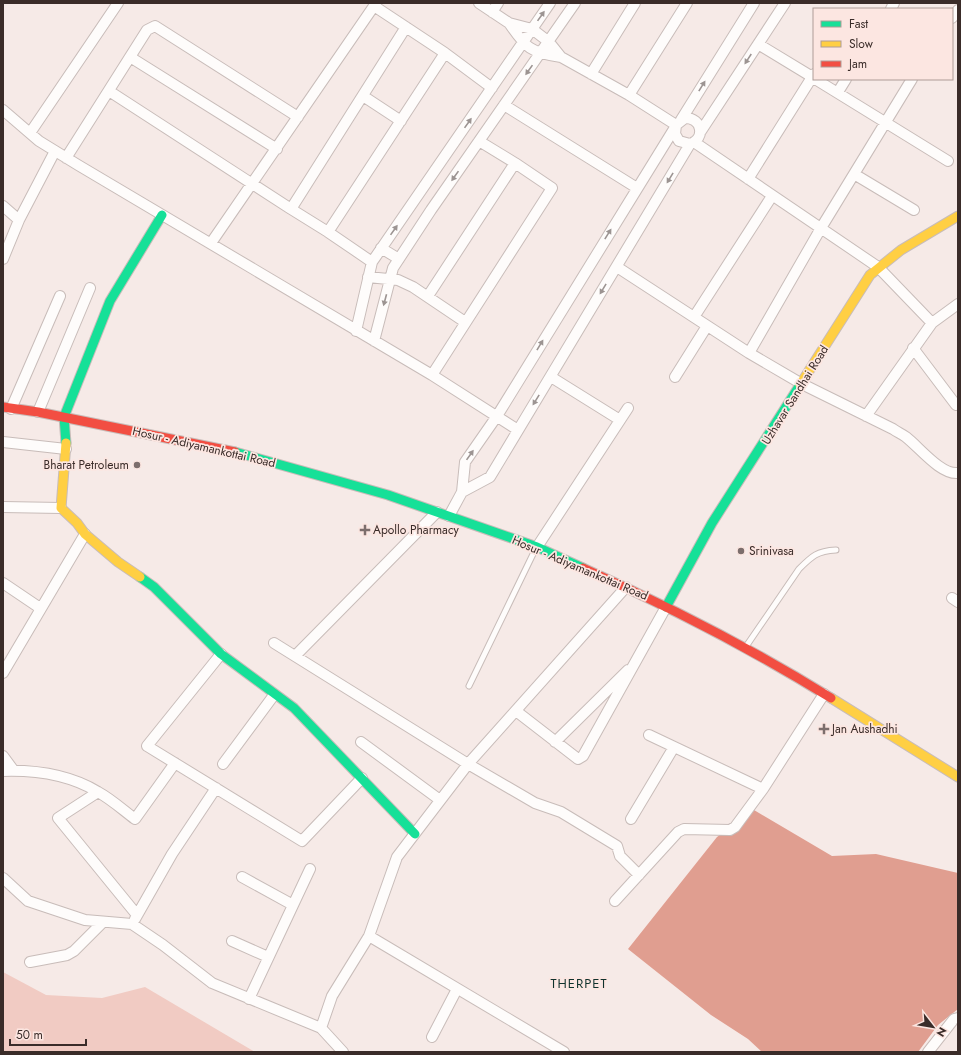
<svg xmlns="http://www.w3.org/2000/svg" width="961" height="1055" font-family="Jost,sans-serif">
	<style>
		.green { fill: #f1cbc3 }
		.water { fill: #e09e90 }
		.lines { fill: none; stroke-linecap: round; stroke-linejoin: round }
		.lane-casing { stroke: #c8bcb9; stroke-width: 7 }
		.street-casing { stroke: #c8bcb9; stroke-width: 12 }
		.fast-casing { stroke: #c8bcb9; stroke-width: 11 }
		.slow-casing { stroke: #c8bcb9; stroke-width: 11 }
		.jam-casing { stroke: #c8bcb9; stroke-width: 11 }
		.lane { stroke: #fefcfb; stroke-width: 5 }
		.street { stroke: #fefcfb; stroke-width: 10 }
		.fast { stroke: #16e098; stroke-width: 9 }
		.slow { stroke: #ffcf43; stroke-width: 9 }
		.jam { stroke: #f24e42; stroke-width: 9 }
		.oneway { fill: #9c9492 }
		.poi-dot { fill: #7c6e6c; stroke: #fce6e1; stroke-width: 1.5 }
		.labels { text-anchor: middle; dominant-baseline: central; stroke-width: 3.5; stroke-linejoin: round; paint-order: stroke }
		.street-label { font-size: 12px; fill: #3a2c29; stroke: #fce6e1 }
		.poi-label { font-size: 12px; fill: #3a2c29; stroke: #fce6e1; text-anchor: start }
		.neighbourhood-label { font-size: 13px; letter-spacing: 1px; fill: #0f312c; stroke: #fce6e1 }
	</style>
	<rect width="100%" height="100%" fill="#f6eae7"/>
	<path class="green" d="M3,972L46,995L102,998L145,987L255,1052H3Z"/>
	<path class="water" d="M754,810L832,856L876,854L958,873V1009L938,1025L918,1052H762L748,1039L711,1015L628,949L717,837Z"/>
	<g class="lines">
		<defs>
			<path id="lane" d="M747,645L799,569C812,556 817,551 836,550
				M469,686L535,550"/>
			<path id="street" d="M479,3L509,23L532,29L549,42L561,57L629,95L676,125
				M374,6L445,53L492,88
				M891,9L894,3
				M492,12L498,3
				M952,18L958,10
				M509,23C526,48 531,53 561,57
				M758,44L814,78
				M130,57L277,149
				M591,74L635,3
				M815,79L948,161
				M109,91L291,209
				M838,92L846,79
				M629,95L687,3
				M363,96L401,121
				M504,105L637,188
				M3,110L39,141L78,165L432,375L518,430
				M681,120L754,3
				M701,131L785,3
				M30,133L118,3
				M694,142L878,267L932,323
				M66,158L147,30L155,26L298,117
				M854,174L914,210
				M748,179L814,74
				M3,206L19,220
				M328,232L445,53
				M211,243L376,3
				M381,248L399,259
				M3,259L19,220L55,151
				M372,262L328,232L291,209L406,27
				M617,267L749,353L802,384L893,429C897,432 902,434 906,437C920,448 941,475 958,473
				M368,277L398,280L413,287L465,322
				M428,296L515,163L479,141
				M694,317L772,196
				M356,331L372,262L550,3
				M374,341L393,268L431,210L575,3
				M913,348L956,405
				M749,353L821,228L912,79
				M432,375L552,188L515,163
				M551,377L620,420
				M675,377L707,326
				M11,409L60,296
				M38,412L90,288
				M866,416L932,323L958,304
				M3,442L66,449
				M462,492L490,477L690,144C706,138 702,118 685,118L676,125L675,134L679,141L690,144
				M3,507L61,508
				M449,516L462,492L465,462L497,416L674,129
				M537,547L628,408
				M3,583L40,608
				M952,598L958,602
				M274,643L468,764L535,803L561,812L617,846L620,856L639,875
				M221,654L147,746L302,841L362,778
				M295,656L437,512
				M3,673L85,534
				M516,711L578,759L583,756L666,607
				M649,735L763,789
				M361,742L440,800
				M555,742L628,670
				M3,756L14,771
				M223,764L274,695
				M3,771C35,770 70,775 98,792C111,799 123,810 135,819L175,763
				M98,792L58,818L137,915
				M631,819L674,747
				M242,877L293,905
				M3,878L28,901L85,920L132,924L163,945L212,983L321,1028
				M615,901L678,832L684,829L730,830L735,827L763,789L824,694
				M135,919L172,854L216,788
				M232,941L268,957
				M30,962L67,955L74,951L103,922
				M249,999L310,869
				M432,1037L457,989
				M343,1052L321,1028L332,996L369,936
				M564,1052L369,936L397,857L468,764L626,587
				M928,1052L954,1019L958,1018"/>
			<path id="fast" d="M66,443L64,417L110,301L162,215
				M235,452L388,495L537,547L583,568
				M140,577L154,587L221,654L294,708L415,834
				M666,607L712,523L800,385"/>
			<path id="slow" d="M800,385L870,275L901,250L958,216
				M66,443L61,508L77,523L85,534L118,562L140,577
				M831,698L958,777"/>
			<path id="jam" d="M3,407L38,412L235,452
				M583,568C668,606 752,649 831,698"/>
		</defs>
		<use href="#lane" class="lane-casing"/>
		<use href="#street" class="street-casing"/>
		<use href="#fast" class="fast-casing"/>
		<use href="#slow" class="slow-casing"/>
		<use href="#jam" class="jam-casing"/>
		<use href="#lane" class="lane"/>
		<use href="#street" class="street"/>
		<use href="#fast" class="fast"/>
		<use href="#slow" class="slow"/>
		<use href="#jam" class="jam"/>
	</g>
	<defs><path id="oneway-solid" d="M-6-.8H1V-3.2L6.5 0L1 3.2V.8H-6Z"/></defs>
	<g class="oneway">
		<use href="#oneway-solid" transform="translate(541 16) rotate(-55)"/>
		<use href="#oneway-solid" transform="translate(748 59) rotate(123)"/>
		<use href="#oneway-solid" transform="translate(529 70) rotate(125)"/>
		<use href="#oneway-solid" transform="translate(702 86) rotate(-58)"/>
		<use href="#oneway-solid" transform="translate(468 123) rotate(-55)"/>
		<use href="#oneway-solid" transform="translate(455 176) rotate(125)"/>
		<use href="#oneway-solid" transform="translate(670 178) rotate(121)"/>
		<use href="#oneway-solid" transform="translate(394 230) rotate(-55)"/>
		<use href="#oneway-solid" transform="translate(608 234) rotate(-58)"/>
		<use href="#oneway-solid" transform="translate(603 289) rotate(121)"/>
		<use href="#oneway-solid" transform="translate(385 300) rotate(105)"/>
		<use href="#oneway-solid" transform="translate(540 345) rotate(-59)"/>
		<use href="#oneway-solid" transform="translate(536 400) rotate(122)"/>
		<use href="#oneway-solid" transform="translate(470 455) rotate(-55)"/>
	</g>
	<g class="poi-dot">
		<circle cx="137" cy="465" r="4"/>
		<path d="M363 524h4v4h4v4h-4v4h-4v-4h-4v-4h4z"/>
		<circle cx="741" cy="551" r="4"/>
		<path d="M822 723h4v4h4v4h-4v4h-4v-4h-4v-4h4z"/>
	</g>
	<g class="labels">
		<g class="street-label">
			<text transform="translate(795 395) rotate(-58)">Uzhavar Sandhai Road</text>
			<text transform="translate(204 447) rotate(13)">Hosur - Adiyamankottai Road</text>
			<text transform="translate(580 568) rotate(23)">Hosur - Adiyamankottai Road</text>
		</g>
		<g class="poi-label">
			<text x="129" y="465" text-anchor="end">Bharat Petroleum</text>
			<text x="373" y="530">Apollo Pharmacy</text>
			<text x="749" y="551">Srinivasa</text>
			<text x="832" y="729">Jan Aushadhi</text>
		</g>
		<g class="neighbourhood-label">
			<text x="579" y="983">THERPET</text>
		</g>
	</g>
	<rect width="961" height="1055" fill="none" stroke="#3a2c29" stroke-width="8"/>
	<rect x="813" y="8" width="140" height="72" fill="#fce6e1" stroke="#ae9c97"/>
	<rect x="821" y="21" width="20" height="6" fill="#16e098" stroke="#ae9c97"/>
	<text x="849" y="28" font-size="12" fill="#3a2c29">Fast</text>
	<rect x="821" y="41" width="20" height="6" fill="#ffcf43" stroke="#ae9c97"/>
	<text x="849" y="48" font-size="12" fill="#3a2c29">Slow</text>
	<rect x="821" y="61" width="20" height="6" fill="#f24e42" stroke="#ae9c97"/>
	<text x="849" y="68" font-size="12" fill="#3a2c29">Jam</text>
	<g transform="translate(933 1027) rotate(121)" stroke="#fce6e1" stroke-width="3" paint-order="stroke">
	<path d="M0-3L7 15L0 10L-7 15Z" fill="#3a2c29"/>
	<text y="-6" font-size="11" font-weight="bold" text-anchor="middle" fill="#3a2c29">N</text>
	</g>
	<path d="M10 1039v6h76v-6" fill="none" stroke="#3a2c29" stroke-width="2"/>
	<text x="16" y="1039" font-size="12" fill="#3a2c29" stroke="#fce6e1" stroke-width="3" paint-order="stroke">50 m</text>
</svg>
